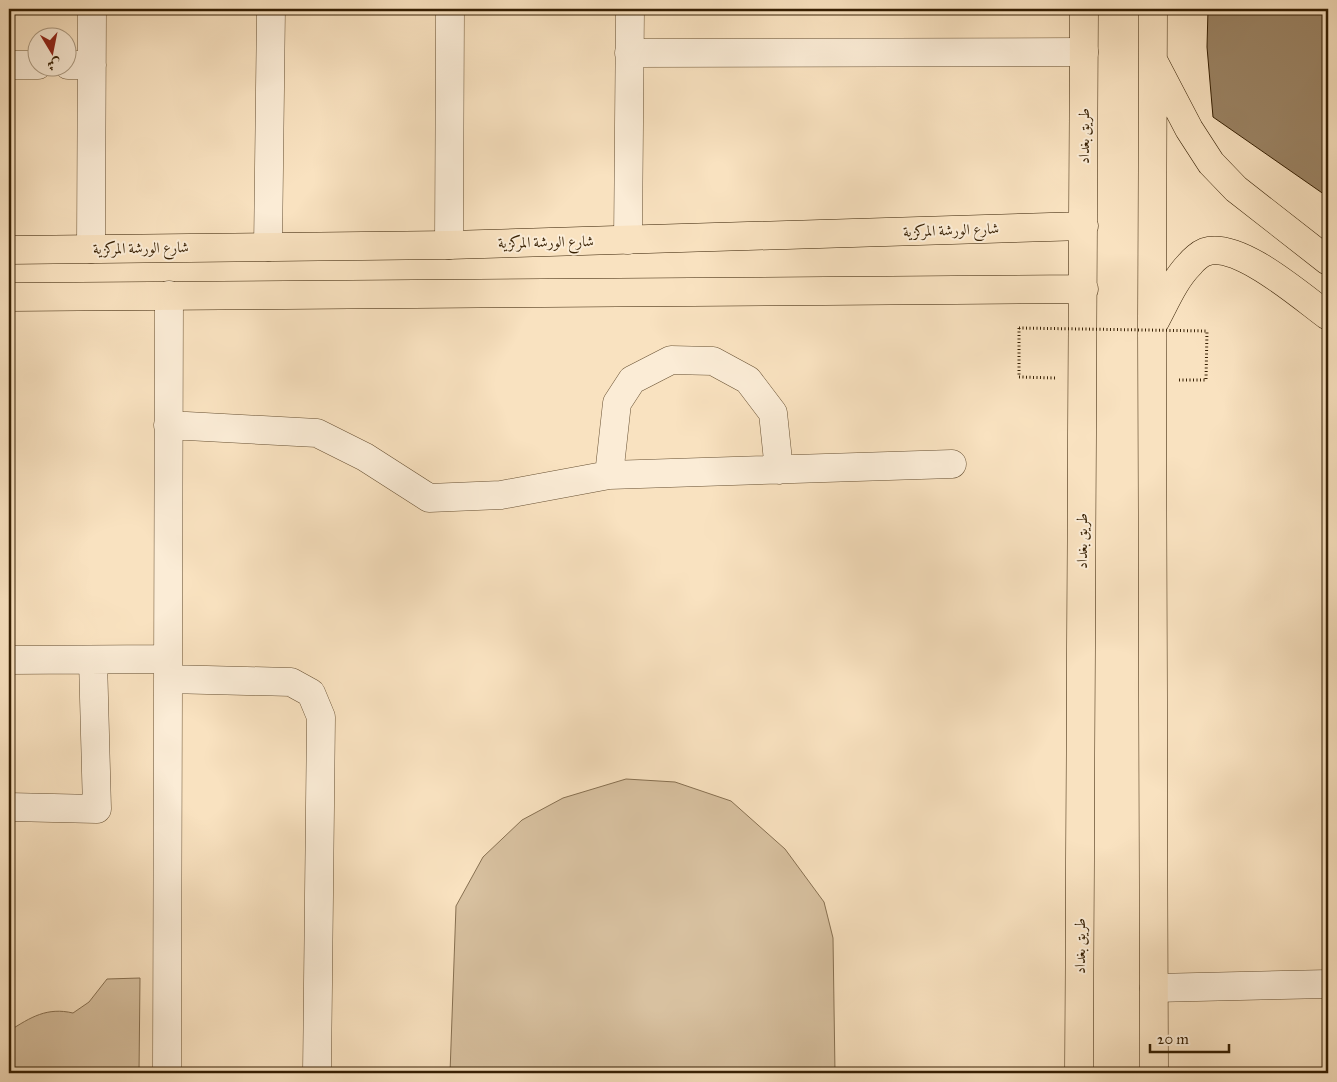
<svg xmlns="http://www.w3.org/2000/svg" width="1337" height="1082" font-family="'IM FELL Great Primer',Amiri,serif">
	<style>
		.green { fill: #d8c1a0; stroke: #877051 }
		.building { fill: #9b8465; stroke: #361f02 }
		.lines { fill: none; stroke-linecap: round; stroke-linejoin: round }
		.minor-casing { stroke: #675032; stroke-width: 29 }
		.major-casing { stroke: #361f02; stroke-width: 29 }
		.path { stroke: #361f02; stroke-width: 3; stroke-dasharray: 1 2.5; stroke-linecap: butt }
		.minor { stroke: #fbecd6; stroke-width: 28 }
		.major { stroke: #f9e2c0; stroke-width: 28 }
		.path-bridge { stroke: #361f02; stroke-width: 3; stroke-dasharray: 1 2.5; stroke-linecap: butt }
		.labels { text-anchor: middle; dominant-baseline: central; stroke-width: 4; stroke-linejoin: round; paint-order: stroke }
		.street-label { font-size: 15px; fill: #361f02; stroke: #fbecd6 }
	</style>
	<rect width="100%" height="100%" fill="#f9e2c0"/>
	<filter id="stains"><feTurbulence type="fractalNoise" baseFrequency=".004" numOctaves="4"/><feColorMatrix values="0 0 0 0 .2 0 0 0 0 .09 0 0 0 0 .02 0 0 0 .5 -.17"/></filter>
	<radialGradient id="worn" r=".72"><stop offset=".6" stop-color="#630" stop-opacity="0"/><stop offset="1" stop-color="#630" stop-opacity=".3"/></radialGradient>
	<path class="green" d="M626,779L675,782L731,801L785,849L824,902L833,938L835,1073H450L456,906L483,857L522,820L563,798Z
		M140,978L139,1073H9V1031C31,1017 47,1007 73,1013L89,1002L107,979Z"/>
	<path class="building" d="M1208,9H1328V197L1213,117L1207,47Z"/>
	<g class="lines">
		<defs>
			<path id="minor" d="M629,53L1084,52
				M9,65H38
				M68,65H92
				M628,240L630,9
				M449,245L450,9
				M268,247L271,9
				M91,249L92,9
				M168,425L317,433L365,457L429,498L501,495L609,475L952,464
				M609,475L617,403L632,380L671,360L713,361L748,380L773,413L779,470
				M9,660L167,659
				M168,679L291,682L311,693L321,717L317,1073
				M9,807L97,809L93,660
				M1154,988L1328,984
				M167,1073L169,295"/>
			<path id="major" d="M1153,9L1152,326L1154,1073
				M1154,62L1189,129L1211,163L1236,189L1328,261
				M9,250L449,245L1084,226
				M9,297L1084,289
				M1154,323C1165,303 1174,280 1190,264C1193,260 1200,254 1205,252C1238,240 1303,298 1328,316
				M1079,1073L1084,9"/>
		</defs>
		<use href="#minor" class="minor-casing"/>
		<use href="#major" class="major-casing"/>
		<path class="path" d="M1019,328V377L1056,378
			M1179,380H1206L1207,331"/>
		<use href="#minor" class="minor"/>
		<use href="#major" class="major"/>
		<path class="path-bridge" d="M1019,328L1207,331"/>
	</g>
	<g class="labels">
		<g class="street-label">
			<text transform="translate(1084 136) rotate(-90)">طريق بغداد</text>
			<text transform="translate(951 230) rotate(-2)">شارع الورشة المركزية</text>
			<text transform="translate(546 242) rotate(-1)">شارع الورشة المركزية</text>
			<text transform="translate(141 248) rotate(-1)">شارع الورشة المركزية</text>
			<text transform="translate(1082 541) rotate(-90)">طريق بغداد</text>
			<text transform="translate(1080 946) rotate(-90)">طريق بغداد</text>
		</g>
	</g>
	<rect width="1337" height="1082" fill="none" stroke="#f9e2c0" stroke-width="30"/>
	<rect x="10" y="10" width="1317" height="1062" fill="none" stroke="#361f02" stroke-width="2.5"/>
	<rect x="15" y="15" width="1307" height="1052" fill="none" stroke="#361f02"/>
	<g transform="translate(52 52) rotate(170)"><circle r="24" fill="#fbecd6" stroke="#ac9a81"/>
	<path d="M0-4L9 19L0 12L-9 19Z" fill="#8f2418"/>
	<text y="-8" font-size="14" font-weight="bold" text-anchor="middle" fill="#361f02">ش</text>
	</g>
	<path d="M1150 1044v8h79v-8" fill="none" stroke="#361f02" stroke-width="2.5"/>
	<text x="1157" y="1044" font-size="15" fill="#361f02" stroke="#fbecd6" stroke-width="4" paint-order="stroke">20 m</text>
	<rect width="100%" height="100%" filter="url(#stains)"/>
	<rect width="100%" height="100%" fill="url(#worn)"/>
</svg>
